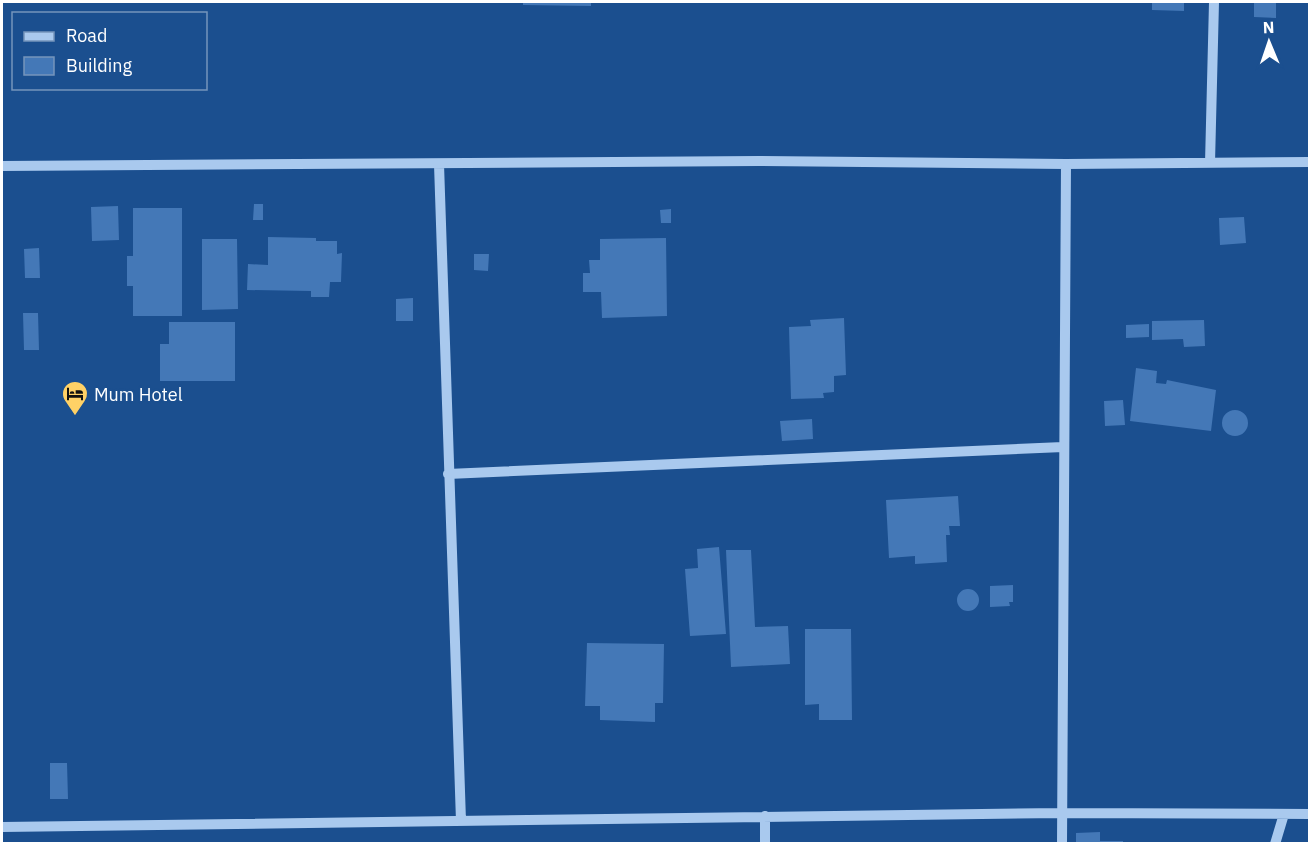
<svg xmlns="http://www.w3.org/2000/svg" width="1311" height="845" font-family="'IBM Plex Sans',sans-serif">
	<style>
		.building { fill: #4478b7 }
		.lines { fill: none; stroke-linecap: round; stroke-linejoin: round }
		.minor { stroke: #a9c9ee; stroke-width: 10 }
		.labels { text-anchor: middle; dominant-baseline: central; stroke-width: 4.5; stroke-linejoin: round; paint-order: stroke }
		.poi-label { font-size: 18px; fill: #fff; stroke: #1b4f8f; text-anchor: start }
	</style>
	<rect width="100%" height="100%" fill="#1b4f8f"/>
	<path class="building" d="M523,2H591V6L523,5Z
		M1152,2H1184V11L1152,10Z
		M1254,2H1276V18L1254,17Z
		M254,204H263V220H253Z
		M118,206L119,240L92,241L91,207Z
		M133,208H182V316H133V286H127V256H133Z
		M671,209V223H661L660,210Z
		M1244,217L1246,243L1220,245L1219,218Z
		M268,237L316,238V241H337V254L342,253L341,282H330L329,297H311V291L247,290L248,264L268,265Z
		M666,238L667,316L602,318L601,292H583V273H590L589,260H600V239Z
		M202,239H237L238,309L202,310Z
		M39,248L40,278H25L24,249Z
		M474,254H489L488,271L474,270Z
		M413,298V321H396V299Z
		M23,313H38L39,350H24Z
		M844,318L846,375L834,376V392L823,393L824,398L791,399L789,327L811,326L810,320Z
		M1204,320L1205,346L1184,347L1183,339L1152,340V321Z
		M169,322H235V381H160V344H169Z
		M1149,324V337L1126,338V325Z
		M1136,368L1157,371L1156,383L1166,384L1167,380L1216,390L1211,431L1130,421Z
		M1123,400L1125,425L1105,426L1104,401Z
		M1222 423a13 13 0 1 1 26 0a13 13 0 1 1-26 0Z
		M812,419L813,439L782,441L780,421Z
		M958,496L960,526H949L950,535H946L947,562L915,564V556L889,558L886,500Z
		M719,547L726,634L690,636L685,569L698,568L697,549Z
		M726,550H751L755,627L788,626L790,664L731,667Z
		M1013,585V602H1009L1010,606L990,607V586Z
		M957 600a11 11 0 1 1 22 0a11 11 0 1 1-22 0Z
		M805,629H851L852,720H819V704L805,705Z
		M587,643L664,644L663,703H655V722L600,720V706H585Z
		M50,763H67L68,799H50Z
		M1100,832V841H1123V844H1076V833Z"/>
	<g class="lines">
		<path class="minor" d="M1210,163L1214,2
			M439,164L461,821
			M1066,164L1310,162
			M2,166L758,161L1066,164L1062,844
			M448,474L1063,447
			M765,816V844
			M2,827L1062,813L1310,814
			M1275,844L1284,814"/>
	</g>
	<defs>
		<symbol id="hotel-pin" viewBox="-11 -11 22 30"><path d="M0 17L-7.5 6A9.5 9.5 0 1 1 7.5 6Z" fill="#ffd166" stroke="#1b4f8f"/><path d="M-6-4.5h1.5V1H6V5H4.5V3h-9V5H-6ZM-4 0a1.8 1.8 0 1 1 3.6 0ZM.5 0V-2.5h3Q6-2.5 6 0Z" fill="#111"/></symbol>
	</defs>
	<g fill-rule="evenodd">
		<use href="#hotel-pin" x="60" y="379" width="30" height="40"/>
	</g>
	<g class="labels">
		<g class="poi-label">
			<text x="94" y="394">Mum Hotel</text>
		</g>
	</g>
	<rect width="1311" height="845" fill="none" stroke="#ffffff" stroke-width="6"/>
	<rect x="12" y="12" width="195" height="78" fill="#1b4f8f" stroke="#7695bc" stroke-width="1.5"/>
	<rect x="24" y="32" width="30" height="9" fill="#a9c9ee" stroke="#7695bc" stroke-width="1.5"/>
	<text x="66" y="42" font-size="18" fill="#ffffff">Road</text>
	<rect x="24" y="57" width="30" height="18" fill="#4478b7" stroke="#7695bc" stroke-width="1.5"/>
	<text x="66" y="72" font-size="18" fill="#ffffff">Building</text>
	<g transform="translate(1269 42) rotate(358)" stroke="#1b4f8f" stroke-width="4.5" paint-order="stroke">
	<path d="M0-4.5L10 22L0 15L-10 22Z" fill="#ffffff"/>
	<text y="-9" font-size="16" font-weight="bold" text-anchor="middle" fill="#ffffff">N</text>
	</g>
</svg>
